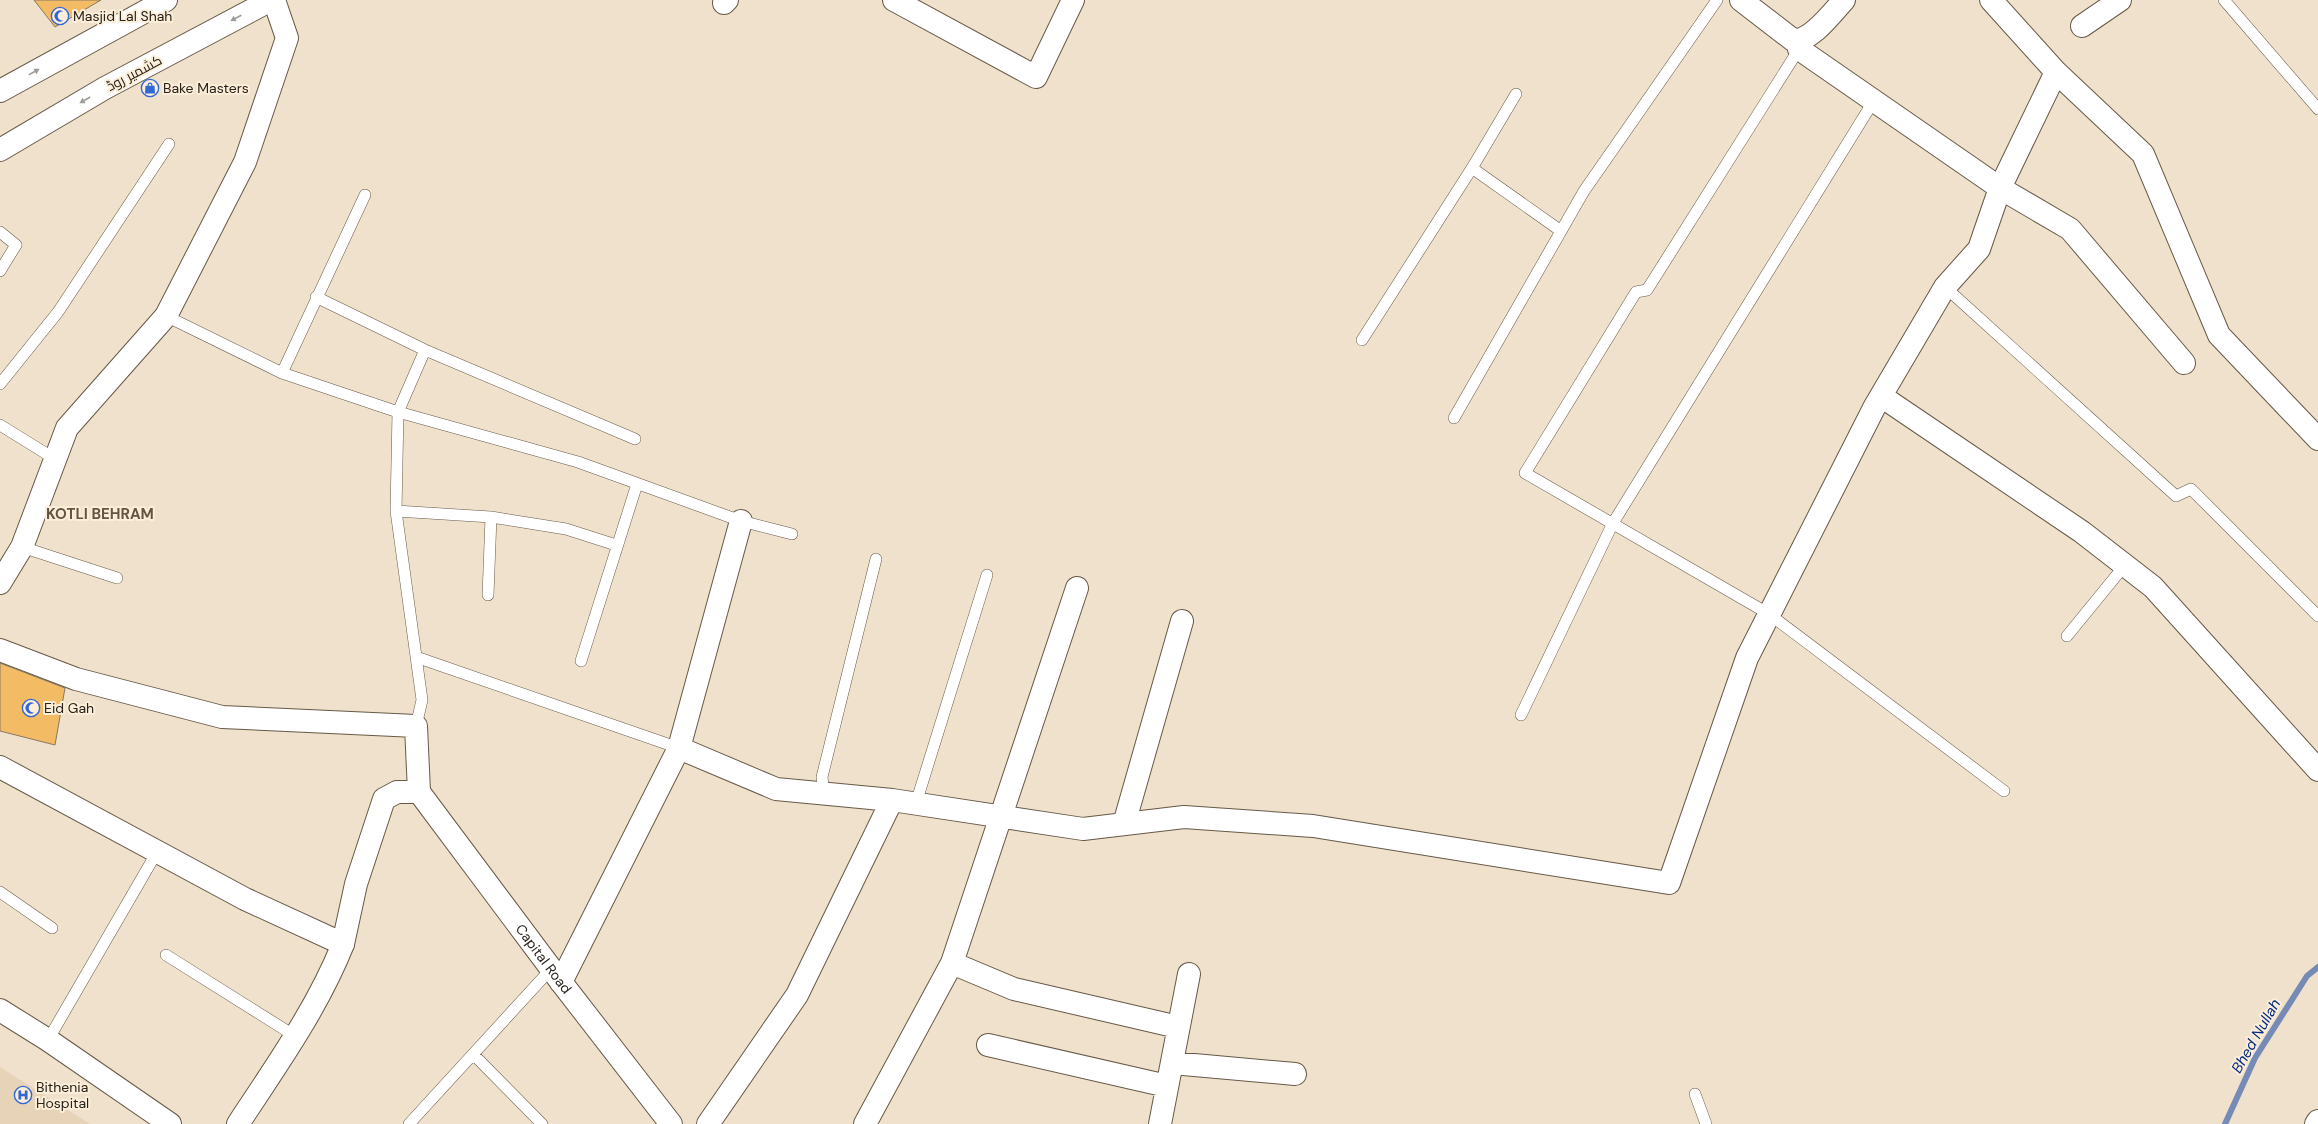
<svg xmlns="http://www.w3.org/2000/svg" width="2318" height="1124" font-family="'DM Sans',Cairo,sans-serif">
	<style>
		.built { fill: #e7d3b8 }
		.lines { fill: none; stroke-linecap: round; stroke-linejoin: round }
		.stream { stroke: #758ab5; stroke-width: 6 }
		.building { fill: #f4bb65; stroke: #867865 }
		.service-casing { stroke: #665947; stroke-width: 12 }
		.minor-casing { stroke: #665947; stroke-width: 24 }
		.tertiary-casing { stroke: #665947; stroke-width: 24 }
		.primary-casing { stroke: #665947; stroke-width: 24 }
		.service { stroke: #fff; stroke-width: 11 }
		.minor { stroke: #fff; stroke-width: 22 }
		.tertiary { stroke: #fff; stroke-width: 22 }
		.primary { stroke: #fff; stroke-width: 22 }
		.oneway { fill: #9e9c98 }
		.labels { text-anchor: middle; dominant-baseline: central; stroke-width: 4; stroke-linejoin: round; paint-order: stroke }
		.poi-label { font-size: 14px; fill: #27221a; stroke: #fdeed9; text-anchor: start }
		.street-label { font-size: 14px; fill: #27221a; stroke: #fdeed9 }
		.neighbourhood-label { font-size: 15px; font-weight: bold; fill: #625543; stroke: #fdeed9 }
		.water-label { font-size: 15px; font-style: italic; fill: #042c83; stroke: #fdeed9 }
	</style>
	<rect width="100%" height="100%" fill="#f0e1cc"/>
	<path class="built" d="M0,1067L90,1124H0Z"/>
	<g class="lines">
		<path class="stream" d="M2225,1124L2255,1058L2307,976L2318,967"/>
	</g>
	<path class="building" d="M34,0H101L55,27Z
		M0,663L65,688L55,745L0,731Z"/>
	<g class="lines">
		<defs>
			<path id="service" d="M2224,0L2318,109
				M1799,49L1647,290L1636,292L1525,473L1769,614L2004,791
				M1472,168L1561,231
				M0,232L16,245L0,271
				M1945,287L2176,496L2191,489L2318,616
				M316,297L425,350L635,439
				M166,316L282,373L398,412L578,462L741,521L792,534
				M1362,340L1472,168L1516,94
				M282,373L365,195
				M0,384L58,312L169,144
				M1454,418L1584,191L1717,0
				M0,425L55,459
				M396,511L491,517L566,529L616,545
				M22,547L117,578
				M488,595L491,517
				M2067,636L2125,565
				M416,657L679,748
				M581,661L637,484
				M1521,715L1613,523L1873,102
				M416,726L422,700L396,511L398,412L425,350
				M824,794L822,777L876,559
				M916,803L987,575
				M0,892L52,928
				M166,955L295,1036
				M48,1040L157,852
				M473,1054L542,1124
				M1695,1094L1706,1124
				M409,1124L551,969"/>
			<path id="minor" d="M894,0L1036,77L1073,0
				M1741,0L1793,40C1811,42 1832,13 1844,0
				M1991,0L2056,72L2143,154L2219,335L2318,439
				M724,3L727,0
				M2082,26L2120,0
				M1799,49L2000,188L2070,229L2184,363
				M1881,396L2082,532L2153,587L2318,770
				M0,583L22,547L67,428L166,316L245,162L287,38L274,0
				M0,650L76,679L222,717L416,726L419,792
				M679,748L776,789L892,800L1083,829L1184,817L1313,826L1669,883L1747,658L1875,406L1945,287L1979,249L2000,188L2056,72
				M1124,824L1182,621
				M952,963L1014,989L1178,1027
				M561,982L679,748L741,521
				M0,1010L48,1040L170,1124
				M988,1045L1167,1086
				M1172,1063L1295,1074
				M238,1124C276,1066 317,1009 343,944
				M708,1124L797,995L892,800
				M865,1124L952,963L1077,588
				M1160,1124L1189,974
				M2316,1124L2318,1121"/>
			<g id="tertiary">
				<path id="s1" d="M0,767L245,899L343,944L356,884L384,799L397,792H419L561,982L671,1124"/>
			</g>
			<path id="primary" d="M0,91L166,0
				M0,150L105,88L271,0"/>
		</defs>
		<use href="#service" class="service-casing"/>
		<use href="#minor" class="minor-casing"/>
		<use href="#tertiary" class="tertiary-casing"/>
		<use href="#primary" class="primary-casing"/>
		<use href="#service" class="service"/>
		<use href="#minor" class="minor"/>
		<use href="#tertiary" class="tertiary"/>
		<use href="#primary" class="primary"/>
	</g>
	<defs><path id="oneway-solid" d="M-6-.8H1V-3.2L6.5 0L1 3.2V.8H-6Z"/></defs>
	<g class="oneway">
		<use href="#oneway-solid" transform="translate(236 18) rotate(152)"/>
		<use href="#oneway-solid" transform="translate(34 72) rotate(-29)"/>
		<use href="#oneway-solid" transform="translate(85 100) rotate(150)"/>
	</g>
	<defs>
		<symbol id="mosque-ring" viewBox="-11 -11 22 22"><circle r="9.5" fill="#fdeed9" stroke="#3267d6" stroke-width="1.5"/><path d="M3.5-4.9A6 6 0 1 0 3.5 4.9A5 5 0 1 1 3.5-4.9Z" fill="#3267d6"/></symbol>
		<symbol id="shop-ring" viewBox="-11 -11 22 22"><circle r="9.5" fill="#fdeed9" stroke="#3267d6" stroke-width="1.5"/><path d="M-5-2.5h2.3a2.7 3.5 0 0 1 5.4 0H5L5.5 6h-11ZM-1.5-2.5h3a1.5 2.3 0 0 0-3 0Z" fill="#3267d6"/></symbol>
		<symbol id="hospital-ring" viewBox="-11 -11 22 22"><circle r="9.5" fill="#fdeed9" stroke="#3267d6" stroke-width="1.5"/><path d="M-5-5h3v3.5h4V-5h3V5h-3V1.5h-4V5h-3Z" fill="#3267d6"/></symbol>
	</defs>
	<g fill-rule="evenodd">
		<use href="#mosque-ring" x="50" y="6" width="20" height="20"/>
		<use href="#shop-ring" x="140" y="78" width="20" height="20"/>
		<use href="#mosque-ring" x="21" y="698" width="20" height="20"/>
		<use href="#hospital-ring" x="13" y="1085" width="20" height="20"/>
	</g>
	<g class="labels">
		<g class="poi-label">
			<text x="73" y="16">Masjid Lal Shah</text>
			<text x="163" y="88">Bake Masters</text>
			<text x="44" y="708">Eid Gah</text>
			<text x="36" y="1087">Bithenia<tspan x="36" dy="16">Hospital</tspan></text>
		</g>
		<g class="street-label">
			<text transform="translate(134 73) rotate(-28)">کشمیر روڈ</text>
			<text stroke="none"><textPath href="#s1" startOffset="782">Capital Road</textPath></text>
		</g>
		<g class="neighbourhood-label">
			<text x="100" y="514">KOTLI BEHRAM</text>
		</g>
		<g class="water-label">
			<text transform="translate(2256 1036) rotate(-60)">Bhed Nullah</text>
		</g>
	</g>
</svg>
